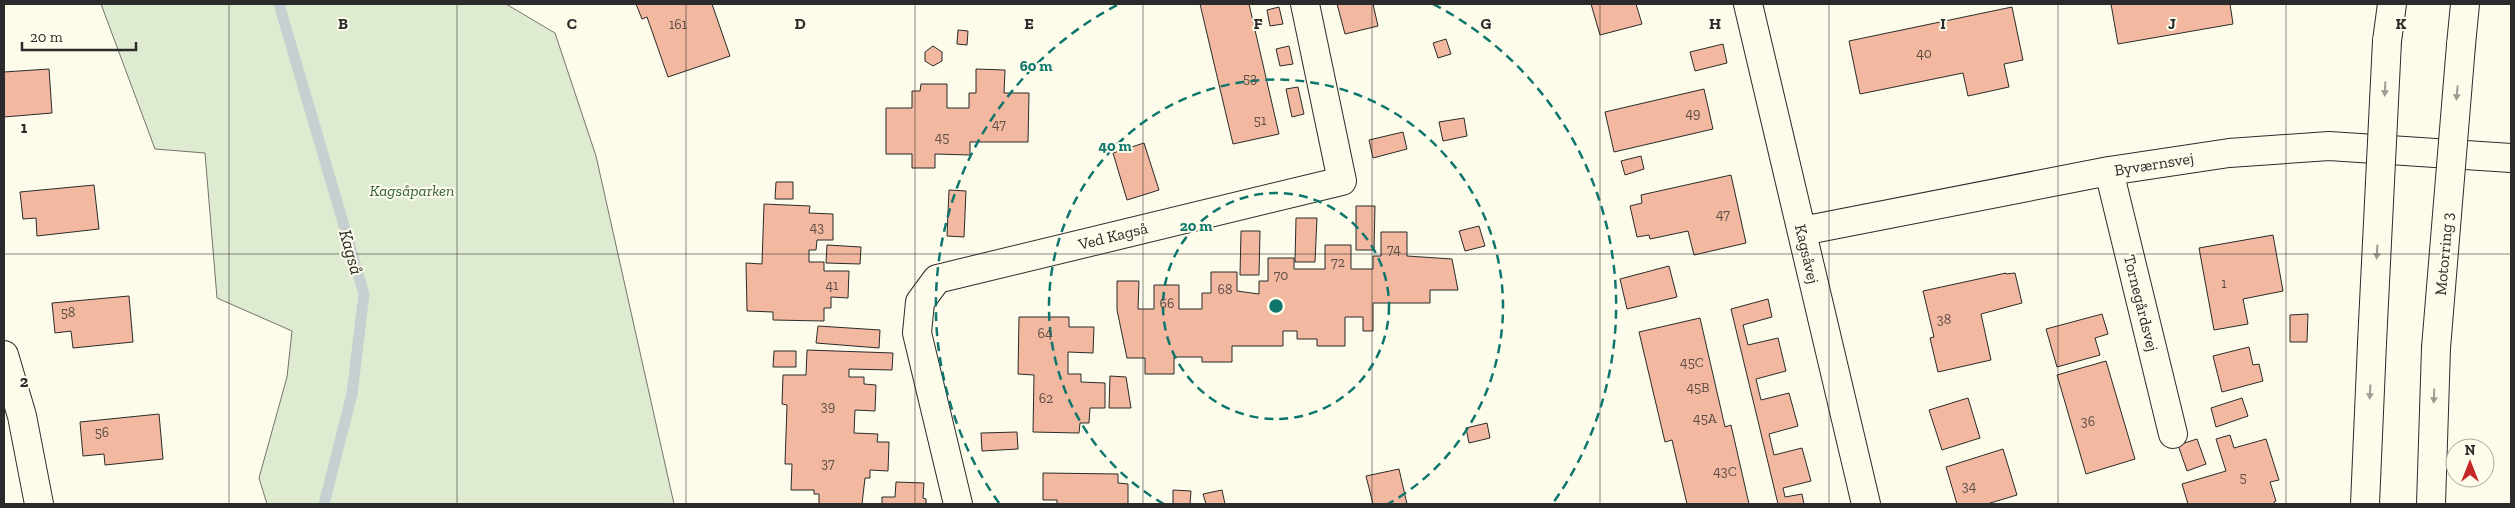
<svg xmlns="http://www.w3.org/2000/svg" width="2515" height="508" font-family="'Zilla Slab',serif">
	<style>
		.green { fill: #deebd1; stroke: #74746e }
		.lines { fill: none; stroke-linecap: round; stroke-linejoin: round }
		.stream { stroke: #c7d0d0; stroke-width: 11 }
		.building { fill: #f2b8a0; stroke: #2b2b2b }
		.minor-casing { stroke: #2b2b2b; stroke-width: 30 }
		.motorway-casing { stroke: #2b2b2b; stroke-width: 30 }
		.minor { stroke: #fdfbea; stroke-width: 28 }
		.motorway { stroke: #fdfbea; stroke-width: 28 }
		.motorway-bridge-casing { stroke: #2b2b2b; stroke-width: 30; stroke-linecap: butt }
		.motorway-bridge { stroke: #fdfbea; stroke-width: 28 }
		.oneway { fill: #9e9d94 }
		.grid { fill: none; stroke: #2b2b2b; stroke-width: 1; stroke-opacity: 0.55 }
		.ring { fill: none; stroke: #0f766e; stroke-width: 2.5; stroke-dasharray: 9 6 }
		.labels { text-anchor: middle; dominant-baseline: central; stroke-width: 4; stroke-linejoin: round; paint-order: stroke }
		.number-label { font-size: 14px; fill: #5d4e48 }
		.street-label { font-size: 16px; fill: #2b2b2b; stroke: #fdfbea }
		.park-label { font-size: 16px; font-style: italic; fill: #34623c; stroke: #fdfbea }
		.water-label { font-size: 18px; font-style: italic; fill: #2b2b2b; stroke: #fdfbea }
		.grid-label { font-size: 16px; text-anchor: middle; font-weight: bold; fill: #2b2b2b; stroke: #fdfbea; stroke-width: 4; stroke-linejoin: round; paint-order: stroke }
		.centre { fill: #0f766e; stroke: #fdfbea; stroke-width: 2.5 }
		.ring-label { font-size: 15px; text-anchor: middle; font-weight: bold; fill: #0f766e; stroke: #fdfbea; stroke-width: 4; stroke-linejoin: round; paint-order: stroke }
	</style>
	<rect width="100%" height="100%" fill="#fdfbea"/>
	<path class="green" d="M101,4H506L555,33L596,156L674,504H267L259,478L287,377L292,331L217,298L205,153L155,149Z"/>
	<g class="lines">
		<path class="stream" d="M279,4L364,294L352,394L324,504"/>
	</g>
	<path class="building" d="M636,4H712L730,56L668,77L647,17L642,19Z
		M1200,4H1249L1279,134L1233,144Z
		M1337,4H1373L1378,26L1345,34Z
		M1591,4H1636L1642,24L1600,35Z
		M2111,4H2230L2233,24L2118,44Z
		M1279,7L1283,24L1270,26L1267,10Z
		M2012,7L2023,60L2004,64L2009,87L1968,96L1963,73L1860,94L1849,41Z
		M958,30L968,31L967,45L957,44Z
		M1446,39L1451,54L1438,58L1433,43Z
		M1723,44L1727,63L1695,71L1690,52Z
		M933,46L942,52V61L933,66L925,61V52Z
		M1289,46L1293,64L1280,66L1276,49Z
		M49,69L52,113L4,117V72Z
		M976,69L1005,70L1004,93H1029L1028,142H970V155L935,154V168H912V154H886V108H912V91H920L921,84H947V108H969V93H976Z
		M1298,87L1304,114L1292,117L1286,89Z
		M1704,89L1713,129L1614,152L1605,112Z
		M1464,118L1467,136L1443,141L1439,122Z
		M1403,132L1407,149L1373,158L1369,140Z
		M1144,143L1159,190L1127,200L1113,153Z
		M1641,156L1644,169L1625,175L1621,161Z
		M1731,175L1746,243L1694,255L1688,231L1650,239L1649,235L1637,237L1630,206L1642,203L1641,195Z
		M776,182H793V199H775Z
		M94,185L99,229L37,236L36,218L23,219L20,192Z
		M949,190L966,191L964,237L947,236Z
		M764,204L810,206L809,213L833,214V240H817L816,250H809V262H824V271H849L848,298L831,297V308H824V321L773,320V312L747,311L746,263L762,264Z
		M1356,206H1375L1374,250H1356Z
		M1296,218H1317L1315,262H1295Z
		M1479,226L1485,246L1465,251L1459,231Z
		M1241,231H1260L1259,275H1240Z
		M1381,232H1407V256L1452,259L1458,290H1430V303H1373V331H1363V317H1345V346H1317V339H1297V331H1283V346H1232V362H1202V357H1174V374H1145V358H1127L1117,310V281H1139L1138,309H1154V285H1179V309H1202V293H1211V272H1237V291L1259,294V281H1268V258H1294V269H1325V245H1351V269H1373V256H1381Z
		M2273,235L2283,291L2243,299L2248,324L2214,330L2199,248Z
		M827,245L861,247L860,264L826,263Z
		M1669,266L1677,297L1627,309L1620,279Z
		M2006,273V274L2015,273L2022,303L1981,314L1991,360L1938,372L1930,338L1934,337L1923,291Z
		M129,296L133,342L73,348L71,331L55,333L52,303Z
		M1768,299L1772,317L1743,325L1748,345L1778,338L1786,371L1756,379L1761,400L1789,393L1798,426L1769,434L1774,455L1802,448L1811,481L1783,488L1785,497L1802,494L1804,504H1778L1731,309Z
		M2102,314L2108,334L2095,338L2100,355L2057,367L2046,329Z
		M2308,314L2307,342H2290V315Z
		M1019,317H1069V327H1094L1093,353L1068,352V374H1081V382L1105,383V408H1090L1089,423H1080L1079,433L1033,432L1034,375L1018,374Z
		M1700,318L1725,427L1731,425L1749,504H1687L1672,440L1665,442L1639,332Z
		M818,326L880,330L879,348L816,343Z
		M2249,347L2253,365L2259,364L2263,381L2222,392L2213,356Z
		M807,350L893,353L892,370L849,369V377H864V384L876,385L875,411L855,410L854,433L878,434L877,442H889L888,471L870,470V478H865L862,504H819V494H814V490H791L792,464H785L787,405L782,404L783,375H806Z
		M774,351H796V367H773Z
		M2106,361L2135,459L2086,474L2057,375Z
		M1110,376L1126,377L1131,408H1109Z
		M1968,398L1980,438L1942,450L1929,410Z
		M2242,398L2248,416L2216,427L2211,408Z
		M159,414L163,459L105,465L104,454L83,456L80,422Z
		M1487,423L1490,438L1469,443L1466,428Z
		M1017,432L1018,449L982,451L981,433Z
		M2230,435L2234,448L2266,439L2279,480L2270,482L2276,501L2274,502V504H2188L2182,484L2226,471L2216,439Z
		M2197,439L2206,464L2187,471L2178,445Z
		M2003,449L2017,495L1987,504H1957L1946,467Z
		M1399,469L1407,504H1373L1366,476Z
		M1043,473L1118,474V483L1128,484V504H1057V500H1043Z
		M896,482L924,483L923,498L926,499V504H882V497H895Z
		M1173,490L1191,491L1190,504H1173Z
		M1222,490L1225,504H1206L1203,494Z"/>
	<g class="lines">
		<defs>
			<path id="minor" d="M1748,4L1866,504
				M2109,171L2173,434
				M1802,231L2109,171L2229,153L2329,146L2511,158
				M4,355L22,416L39,504
				M958,504L917,333L920,302L937,279L1342,181L1305,4"/>
			<path id="motorway" d="M2387,41L2392,4
				M2461,45L2465,4
				M2365,504L2372,343
				M2431,504L2436,348"/>
		</defs>
		<use href="#minor" class="minor-casing"/>
		<use href="#motorway" class="motorway-casing"/>
		<use href="#minor" class="minor"/>
		<use href="#motorway" class="motorway"/>
		<defs>
			<path id="motorway-bridge" d="M2372,343L2387,41
				M2436,348L2461,45"/>
		</defs>
		<use href="#motorway-bridge" class="motorway-bridge-casing"/>
		<use href="#motorway-bridge" class="motorway-bridge"/>
	</g>
	<defs><path id="oneway-solid" d="M-6-.8H1V-3.2L6.5 0L1 3.2V.8H-6Z" transform="scale(1.25)"/></defs>
	<g class="oneway">
		<use href="#oneway-solid" transform="translate(2385 89) rotate(93)"/>
		<use href="#oneway-solid" transform="translate(2457 93) rotate(95)"/>
		<use href="#oneway-solid" transform="translate(2377 252) rotate(93)"/>
		<use href="#oneway-solid" transform="translate(2370 392) rotate(93)"/>
		<use href="#oneway-solid" transform="translate(2434 396) rotate(92)"/>
	</g>
	<path class="grid" d="M229,4V504M457,4V504M686,4V504M915,4V504M1143,4V504M1372,4V504M1600,4V504M1829,4V504M2058,4V504M2286,4V504M4,254H2511"/>
	<g class="ring">
		<circle cx="1276" cy="306" r="113"/>
		<path d="M1164 504A227 227 0 1 1 1388 504"/>
		<path d="M999 503A340 340 0 0 1 1119 4M1433 4A340 340 0 0 1 1553 503"/>
	</g>
	<g class="labels">
		<g class="number-label">
			<text x="678" y="24">161</text>
			<text x="1924" y="53">40</text>
			<text x="1250" y="78">53</text>
			<text x="1693" y="113">49</text>
			<text x="1260" y="120">51</text>
			<text x="999" y="124">47</text>
			<text x="942" y="137">45</text>
			<text x="1723" y="214">47</text>
			<text x="817" y="227">43</text>
			<text x="1394" y="249">74</text>
			<text x="1338" y="262">72</text>
			<text x="1281" y="275">70</text>
			<text x="2224" y="283">1</text>
			<text x="832" y="285">41</text>
			<text x="1225" y="289">68</text>
			<text x="1167" y="303">66</text>
			<text x="68" y="312">58</text>
			<text x="1944" y="319">38</text>
			<text x="1045" y="333">64</text>
			<text x="1692" y="362">45C</text>
			<text x="1698" y="387">45B</text>
			<text x="1046" y="398">62</text>
			<text x="828" y="406">39</text>
			<text x="1705" y="418">45A</text>
			<text x="2088" y="421">36</text>
			<text x="102" y="432">56</text>
			<text x="828" y="463">37</text>
			<text x="1725" y="471">43C</text>
			<text x="2243" y="477">5</text>
			<text x="1969" y="486">34</text>
		</g>
		<g class="street-label">
			<text transform="translate(2154 164) rotate(-9)">Byværnsvej</text>
			<text transform="translate(1113 236) rotate(-14)">Ved Kagså</text>
			<text transform="translate(1807 254) rotate(77)">Kagsåvej</text>
			<text transform="translate(2444 254) rotate(-85)">Motorring 3</text>
			<text transform="translate(2141 303) rotate(76)">Tornegårdsvej</text>
		</g>
		<g class="park-label">
			<text x="412" y="190">Kagsåparken</text>
		</g>
		<g class="water-label">
			<text transform="translate(351 252) rotate(74)">Kagså</text>
		</g>
	</g>
	<g class="grid-label">
		<text x="343" y="29">B</text>
		<text x="572" y="29">C</text>
		<text x="800" y="29">D</text>
		<text x="1029" y="29">E</text>
		<text x="1258" y="29">F</text>
		<text x="1486" y="29">G</text>
		<text x="1715" y="29">H</text>
		<text x="1943" y="29">I</text>
		<text x="2172" y="29">J</text>
		<text x="2401" y="29">K</text>
		<text x="24" y="133">1</text>
		<text x="24" y="387">2</text>
	</g>
	<circle cx="1276" cy="306" r="8" class="centre"/>
	<g class="ring-label">
		<text x="1036" y="71">60 m</text>
		<text x="1115" y="151">40 m</text>
		<text x="1196" y="231">20 m</text>
	</g>
	<rect width="2515" height="508" fill="none" stroke="#2b2b2b" stroke-width="10"/>
	<g transform="translate(2470 463)"><circle r="24" fill="#fdfbea" stroke="#a9a89e"/>
	<path d="M0-4L9 19L0 12L-9 19Z" fill="#c62828"/>
	<text y="-8" font-size="14" font-weight="bold" text-anchor="middle" fill="#2b2b2b">N</text>
	</g>
	<path d="M22 42v8h114v-8" fill="none" stroke="#2b2b2b" stroke-width="2.5"/>
	<text x="30" y="42" font-size="15" fill="#2b2b2b" stroke="#fdfbea" stroke-width="4" paint-order="stroke">20 m</text>
</svg>
